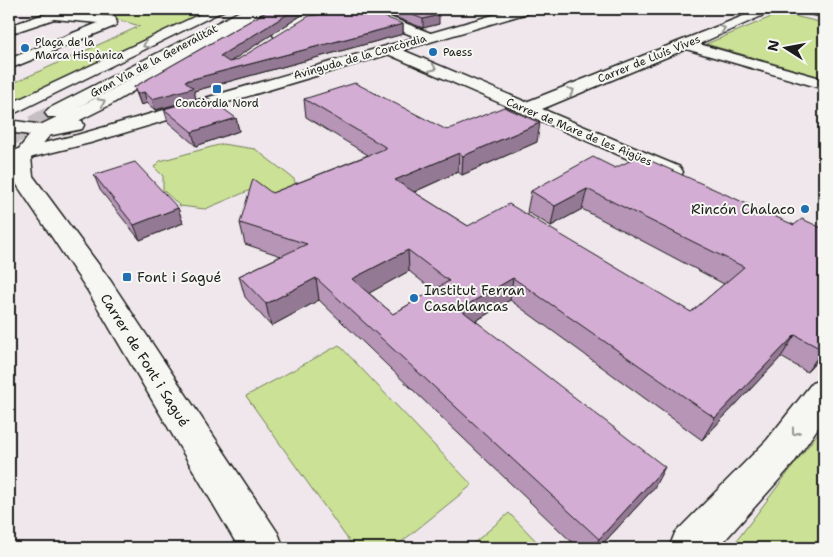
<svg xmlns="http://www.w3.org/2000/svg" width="833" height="557" font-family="'Shantell Sans',sans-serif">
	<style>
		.green { fill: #cae196; stroke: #737e59 }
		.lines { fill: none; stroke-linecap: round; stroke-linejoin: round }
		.secondary-tunnel { stroke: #c5bec2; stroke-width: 18; stroke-dasharray: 18 9; stroke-linecap: butt }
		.street-casing { stroke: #1c1c1c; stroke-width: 3 }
		.secondary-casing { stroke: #1c1c1c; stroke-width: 3 }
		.street { fill: #f6f6f2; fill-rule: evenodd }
		.secondary { fill: #f6f6f2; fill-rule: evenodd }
		.wall { fill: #b695b7; stroke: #1c1c1c; fill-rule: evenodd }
		.shaded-wall { fill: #947995; stroke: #1c1c1c }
		.building { fill: #d4add5; stroke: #1c1c1c; fill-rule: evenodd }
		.oneway { stroke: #949492 }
		.poi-dot { fill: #1f6fb2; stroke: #f6f6f2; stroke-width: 2 }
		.labels { text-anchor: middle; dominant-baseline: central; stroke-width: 4; stroke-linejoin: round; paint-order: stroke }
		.far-poi-label { font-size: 11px; fill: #1c1c1c; stroke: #f6f6f2; text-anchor: start }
		.far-street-label { font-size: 11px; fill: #1c1c1c; stroke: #f6f6f2 }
		.poi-label { font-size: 14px; fill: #1c1c1c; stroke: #f6f6f2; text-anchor: start }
		.street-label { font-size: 14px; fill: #1c1c1c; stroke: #f6f6f2 }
	</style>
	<rect width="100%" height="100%" fill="#efe7ec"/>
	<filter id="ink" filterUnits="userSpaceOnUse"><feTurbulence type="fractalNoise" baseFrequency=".02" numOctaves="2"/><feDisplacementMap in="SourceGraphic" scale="10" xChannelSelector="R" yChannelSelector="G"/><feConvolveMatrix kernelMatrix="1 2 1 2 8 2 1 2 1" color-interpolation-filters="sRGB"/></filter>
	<g filter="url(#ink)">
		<path class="green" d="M35,9H214L28,98L9,104V85L140,26L108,17Z
			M781,13L824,23V78L706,44Z
			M222,144L255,149L294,179L297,190L275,196L253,189L205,209L180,206L163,190V176L154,167L160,161Z
			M339,345L472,485L394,548H354L246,396Z
			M824,425V548H731Z
			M509,513L543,548H468Z"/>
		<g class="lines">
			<path class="secondary-tunnel" d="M9,138L54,113"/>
			<defs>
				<path id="street" d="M211,9H227L9,116V104Z
					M256,9H271L110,105L50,135L31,158L33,176L110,280L278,533L284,548H239L88,291L11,176L10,156L13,152L18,150L36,127L98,97Z
					M313,9H327L285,38H275L273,35L275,32Z
					M369,9L433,34L435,37L433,40H423L365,16L363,13Z
					M761,9H777L699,44L824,79V89L686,49L542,109L680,167L683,172L680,177L672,178L383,52L381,49L388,45L393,46L526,102Z
					M53,11L110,16L115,17L117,23L115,26L9,69V59L98,23L54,19L9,34V26Z
					M824,379V419L793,464L718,548H669L675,533L767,440L812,383Z"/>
				<path id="secondary" d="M244,9H259L60,117H48L45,113L48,109Z
					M514,9H533L531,12L90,143L33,157L9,167V153L19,149L77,135Z
					M75,119L82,121L84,125L82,129L43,137L9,132V120L43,125Z"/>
			</defs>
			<use href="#street" class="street-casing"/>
			<use href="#secondary" class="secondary-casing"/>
			<use href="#street" class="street"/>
			<use href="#secondary" class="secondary"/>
		</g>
		<path class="wall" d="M271,9H311L229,62L403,24V34L194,91L196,99L155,110L147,103L141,105L134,87Z
			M374,9H434L439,24L423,28Z
			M796,9H824V18L795,12Z
			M304,99L447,130L537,142L462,175L458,172L414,192L468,226L691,312L724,284L582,209L551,226L527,212L531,191L615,168L794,225L824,353L807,372L781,357L702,440L510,300L476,321L654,488L599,548H578L319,300L271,326L245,297L239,276L281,256L245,244L240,223L272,193L368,155L306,117ZM409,271L433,290L393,314L369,293Z
			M164,109L236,118L239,131L196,146L168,122Z
			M94,175L178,208L183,223L140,240L100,190Z"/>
		<path class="shaded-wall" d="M296,9H311L222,67L220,56Z
			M328,9H351L328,11Z
			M439,15V24L423,28V19Z
			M403,24V34L194,91L196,99L155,110L152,99L185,81Z
			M144,92L147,103L141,105L137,94Z
			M236,118L239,131L196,146L192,132Z
			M540,123L537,142L462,175L463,156Z
			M459,153L458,172L396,200L395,180Z
			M587,189L582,209L551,226L555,206Z
			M178,208L183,223L140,240L134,225Z
			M408,250L409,271L355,301L352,279Z
			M316,278L319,300L271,326L266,304Z
			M513,278L510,300L459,331L460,309Z
			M795,335L781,357L702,440L715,418Z
			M824,348V353L807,372Z
			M665,467L654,488L599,548H594L599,539Z"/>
		<path class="building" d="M271,9H296L220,56L229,62L237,60L309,16L357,9H364L403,24L185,81L193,88L152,99L144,92L137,94L134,87Z
			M397,9H434L439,15L423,19Z
			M355,83L447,130L504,107L540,123L463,156L459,153L395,180L468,226L509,204L691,312L744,267L587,189L555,206L531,191L593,157L615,168L640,156L794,225L802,219L824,229V348L823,350L795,335L715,418L513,278L460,309L665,467L599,539L316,278L266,304L239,276L307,244L240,223L253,179L272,193L387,148L304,99ZM408,250L449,281L393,314L352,279Z
			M207,97L236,118L192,132L164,109Z
			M135,162L178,208L134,225L94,175Z"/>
		<defs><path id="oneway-chevron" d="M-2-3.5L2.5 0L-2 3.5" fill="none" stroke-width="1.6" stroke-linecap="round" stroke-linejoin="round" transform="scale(1.25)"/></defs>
		<g class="oneway">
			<use href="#oneway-chevron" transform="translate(722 29) rotate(-22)"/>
			<use href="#oneway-chevron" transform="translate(146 45) rotate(154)"/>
			<use href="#oneway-chevron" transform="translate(433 68) rotate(24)"/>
			<use href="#oneway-chevron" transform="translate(571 91) rotate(-22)"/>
			<use href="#oneway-chevron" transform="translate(102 102) rotate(-28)"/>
			<use href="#oneway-chevron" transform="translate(795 432) rotate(126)"/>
		</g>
	</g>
	<g class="poi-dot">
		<circle cx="25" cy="48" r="5"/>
		<circle cx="433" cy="52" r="5"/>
		<rect x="212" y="84" width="10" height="10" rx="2.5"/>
		<circle cx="805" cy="209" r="5"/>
		<rect x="122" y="272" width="10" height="10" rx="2.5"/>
		<circle cx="414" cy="298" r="5"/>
	</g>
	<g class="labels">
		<g class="far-poi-label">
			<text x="35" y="42">Plaça de la<tspan x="35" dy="13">Marca Hispànica</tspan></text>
			<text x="443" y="52">Paess</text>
			<text x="217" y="103" text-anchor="middle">Concòrdia Nord</text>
		</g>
		<g class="far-street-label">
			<text transform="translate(360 57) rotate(-16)">Avinguda de la Concòrdia</text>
			<text transform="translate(649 59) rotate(-22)">Carrer de Lluís Vives</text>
			<text transform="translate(154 61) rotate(-28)">Gran Via de la Generalitat</text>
			<text transform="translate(579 132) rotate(23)">Carrer de Mare de les Aigües</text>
		</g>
		<g class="poi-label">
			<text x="795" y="209" text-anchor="end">Rincón Chalaco</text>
			<text x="137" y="277">Font i Sagué</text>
			<text x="424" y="290">Institut Ferran<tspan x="424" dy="16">Casablancas</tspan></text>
		</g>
		<g class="street-label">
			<text transform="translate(145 360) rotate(58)">Carrer de Font i Sagué</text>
		</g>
	</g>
	<rect width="833" height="557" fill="none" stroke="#f6f6f2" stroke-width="30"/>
	<rect x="15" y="15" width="803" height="527" fill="none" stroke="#1c1c1c" stroke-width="2" filter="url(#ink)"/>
	<g transform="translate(786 48) rotate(281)" stroke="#f6f6f2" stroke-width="4" paint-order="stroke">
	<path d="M0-4L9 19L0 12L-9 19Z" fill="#1c1c1c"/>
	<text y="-8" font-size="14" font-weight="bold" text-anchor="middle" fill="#1c1c1c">N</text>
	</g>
</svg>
